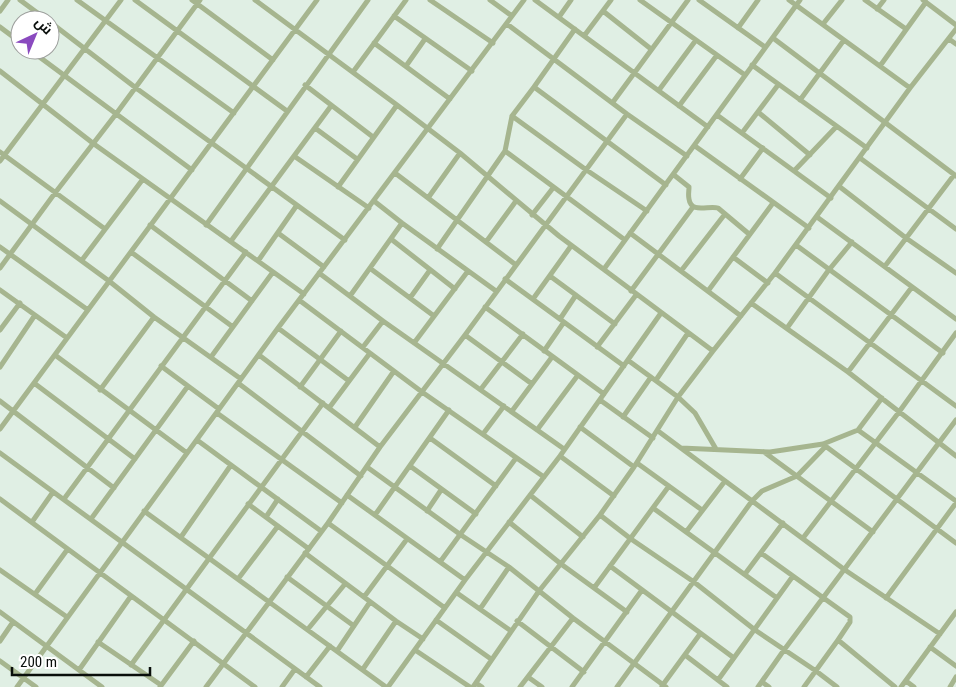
<svg xmlns="http://www.w3.org/2000/svg" width="956" height="687" font-family="'Roboto Condensed',Cairo,sans-serif">
	<style>
		.lines { fill: none; stroke-linecap: round; stroke-linejoin: round }
		.street { stroke: #a6b58f; stroke-width: 5 }
	</style>
	<rect width="100%" height="100%" fill="#e0efe4"/>
	<g class="lines">
		<path class="street" d="M20,0L47,20
			M77,0L234,113
			M135,0L287,111
			M192,0L273,60
			M255,0L397,105L460,153L559,236L713,351
			M430,0L493,43
			M490,0L512,16
			M535,0L708,127
			M640,0L745,75
			M699,0L765,47
			M789,0L910,88
			M865,0L906,29
			M923,0L956,25
			M877,9L884,0
			M0,11L8,0
			M603,11L651,49
			M394,16L472,71
			M559,17L571,0
			M50,22L136,88L345,240
			M507,24L627,114L687,156
			M823,24L842,0
			M0,27L20,42
			M738,28L758,0
			M584,36L611,0
			M773,38L956,176
			M949,39L956,44
			M374,43L450,99
			M30,50L192,170
			M752,65L867,148
			M406,66L425,39
			M880,66L926,2
			M0,71L94,144L304,294
			M353,72L406,0
			M305,85L373,137
			M534,87L666,185
			M659,90L696,40
			M800,100L844,40
			M613,102L688,0
			M679,106L717,55
			M758,112L810,155
			M717,115L831,198
			M512,116L585,169L647,211
			M315,128L357,159
			M742,133L778,85
			M695,146L809,228
			M505,151L625,240
			M0,152L105,229
			M460,153L428,198L516,265
			M294,156L369,208
			M860,158L956,229
			M0,161L121,0
			M794,171L836,127
			M395,173L428,198
			M674,175L689,187C689,191 688,195 689,199C691,214 709,205 718,208L749,234
			M740,179L763,148
			M338,187L397,105
			M840,187L906,238L956,273
			M0,201L109,281L154,317L241,379
			M374,201L402,223L496,291
			M532,215L553,188
			M817,217L956,319
			M150,225L252,301
			M206,225L368,0
			M278,233L324,267
			M630,233L741,316
			M391,239L455,289
			M231,241L331,106
			M486,242L516,201
			M796,245L943,353
			M0,247L88,310
			M437,249L505,151L512,116L534,87L575,29
			M131,252L233,327
			M733,257L768,283
			M82,260L143,179
			M258,261L297,205
			M885,266L954,175
			M0,268L55,193L116,114L200,0
			M371,269L434,316
			M604,269L800,0
			M681,271L725,214
			M319,273L383,321L564,449
			M775,273L956,406
			M550,276L615,324
			M505,279L624,366
			M0,290L67,338
			M631,291L693,207
			M708,291L773,203
			M350,296L402,223
			M410,298L430,270
			M533,299L571,246
			M299,300L422,392L544,477
			M751,303L848,372L956,456
			M485,307L604,394
			M560,319L576,295
			M278,328L349,381
			M787,328L828,271L852,242
			M0,330L20,303
			M465,335L532,384
			M414,343L468,271
			M363,347L383,321
			M597,347L636,295
			M544,351L564,322
			M55,355L187,453
			M259,355L380,447
			M211,357L273,272
			M629,361L678,397L695,413L716,449
			M161,366L219,409
			M0,367L35,315
			M848,372L912,287
			M656,380L688,333
			M34,383L135,459
			M238,383L361,476
			M300,387L341,331
			M481,389L523,334
			M100,390L154,317
			M600,400L653,438
			M0,401L114,488
			M329,408L370,353
			M512,411L552,357
			M217,413L342,503
			M623,417L651,377
			M355,427L394,371
			M580,427L634,467
			M0,429L317,0
			M537,430L578,375
			M858,430L956,501
			M658,431L845,570L940,634
			M483,434L504,406
			M430,438L496,486
			M197,440L321,531
			M824,445L956,543
			M681,448L770,452L823,444L858,430L882,398
			M764,452L873,532
			M0,453L320,687
			M560,456L614,496
			M637,463L702,510
			M410,466L476,514
			M367,467L461,535L509,567L573,618L666,687
			M347,495L465,580
			M530,495L583,537
			M0,499L255,687
			M64,499L246,252
			M248,504L309,549
			M653,508L777,598
			M144,511L386,687
			M427,511L441,490
			M375,515L449,410
			M600,515L631,539L694,582L755,630L816,671L837,687
			M266,517L278,499
			M91,519L188,386
			M32,522L53,492
			M509,522L561,564L627,612
			M328,523L445,608
			M686,532L725,481
			M181,537L231,465
			M803,538L899,412L956,333
			M305,553L396,621L423,639
			M761,553L850,617V622L838,640
			M440,562L516,458
			M610,566L734,658
			M0,570L67,617
			M745,574L783,523
			M287,577L354,626
			M238,579L278,526
			M594,588L669,486
			M457,593L511,631
			M35,594L67,550
			M364,597L407,539
			M886,598L956,503
			M480,609L509,567
			M0,612L102,687
			M436,620L491,659
			M517,621L584,672
			M308,629L345,584
			M0,641L13,622
			M98,642L161,685
			M930,647L956,666
			M415,650L470,687
			M337,651L370,602
			M685,655L727,687
			M0,661L36,687
			M131,665L323,403
			M363,669L396,621
			M79,670L131,596
			M306,677L330,646
			M528,677L542,687
			M718,680L793,576
			M906,681L914,687
			M762,682L769,687
			M476,683L482,687
			M662,686L700,634
			M17,687L278,328L524,0
			M160,687L194,641
			M206,687L328,523L380,447L465,335L627,114
			M282,687L295,669
			M388,687L465,580L560,456L661,313
			M473,687L539,591L600,515L634,467L678,397L713,351L775,273L910,88L956,29
			M520,687L573,618
			M572,687L642,590
			M617,687L752,501L762,491L797,476L826,446
			M758,687L784,650L956,420
			M804,687L838,640L895,687
			M901,687L956,612
			M950,687L956,677"/>
	</g>
	<g transform="translate(35 35) rotate(44)"><circle r="24" fill="#ffffff" stroke="#9d9f9d"/>
	<path d="M0-4L9 19L0 12L-9 19Z" fill="#8a4abf"/>
	<text y="-8" font-size="14" font-weight="bold" text-anchor="middle" fill="#090e0b">ش</text>
	</g>
	<path d="M12 667v8h138v-8" fill="none" stroke="#090e0b" stroke-width="2.5"/>
	<text x="20" y="667" font-size="15" fill="#090e0b" stroke="#ffffff" stroke-width="4" paint-order="stroke">200 m</text>
</svg>
